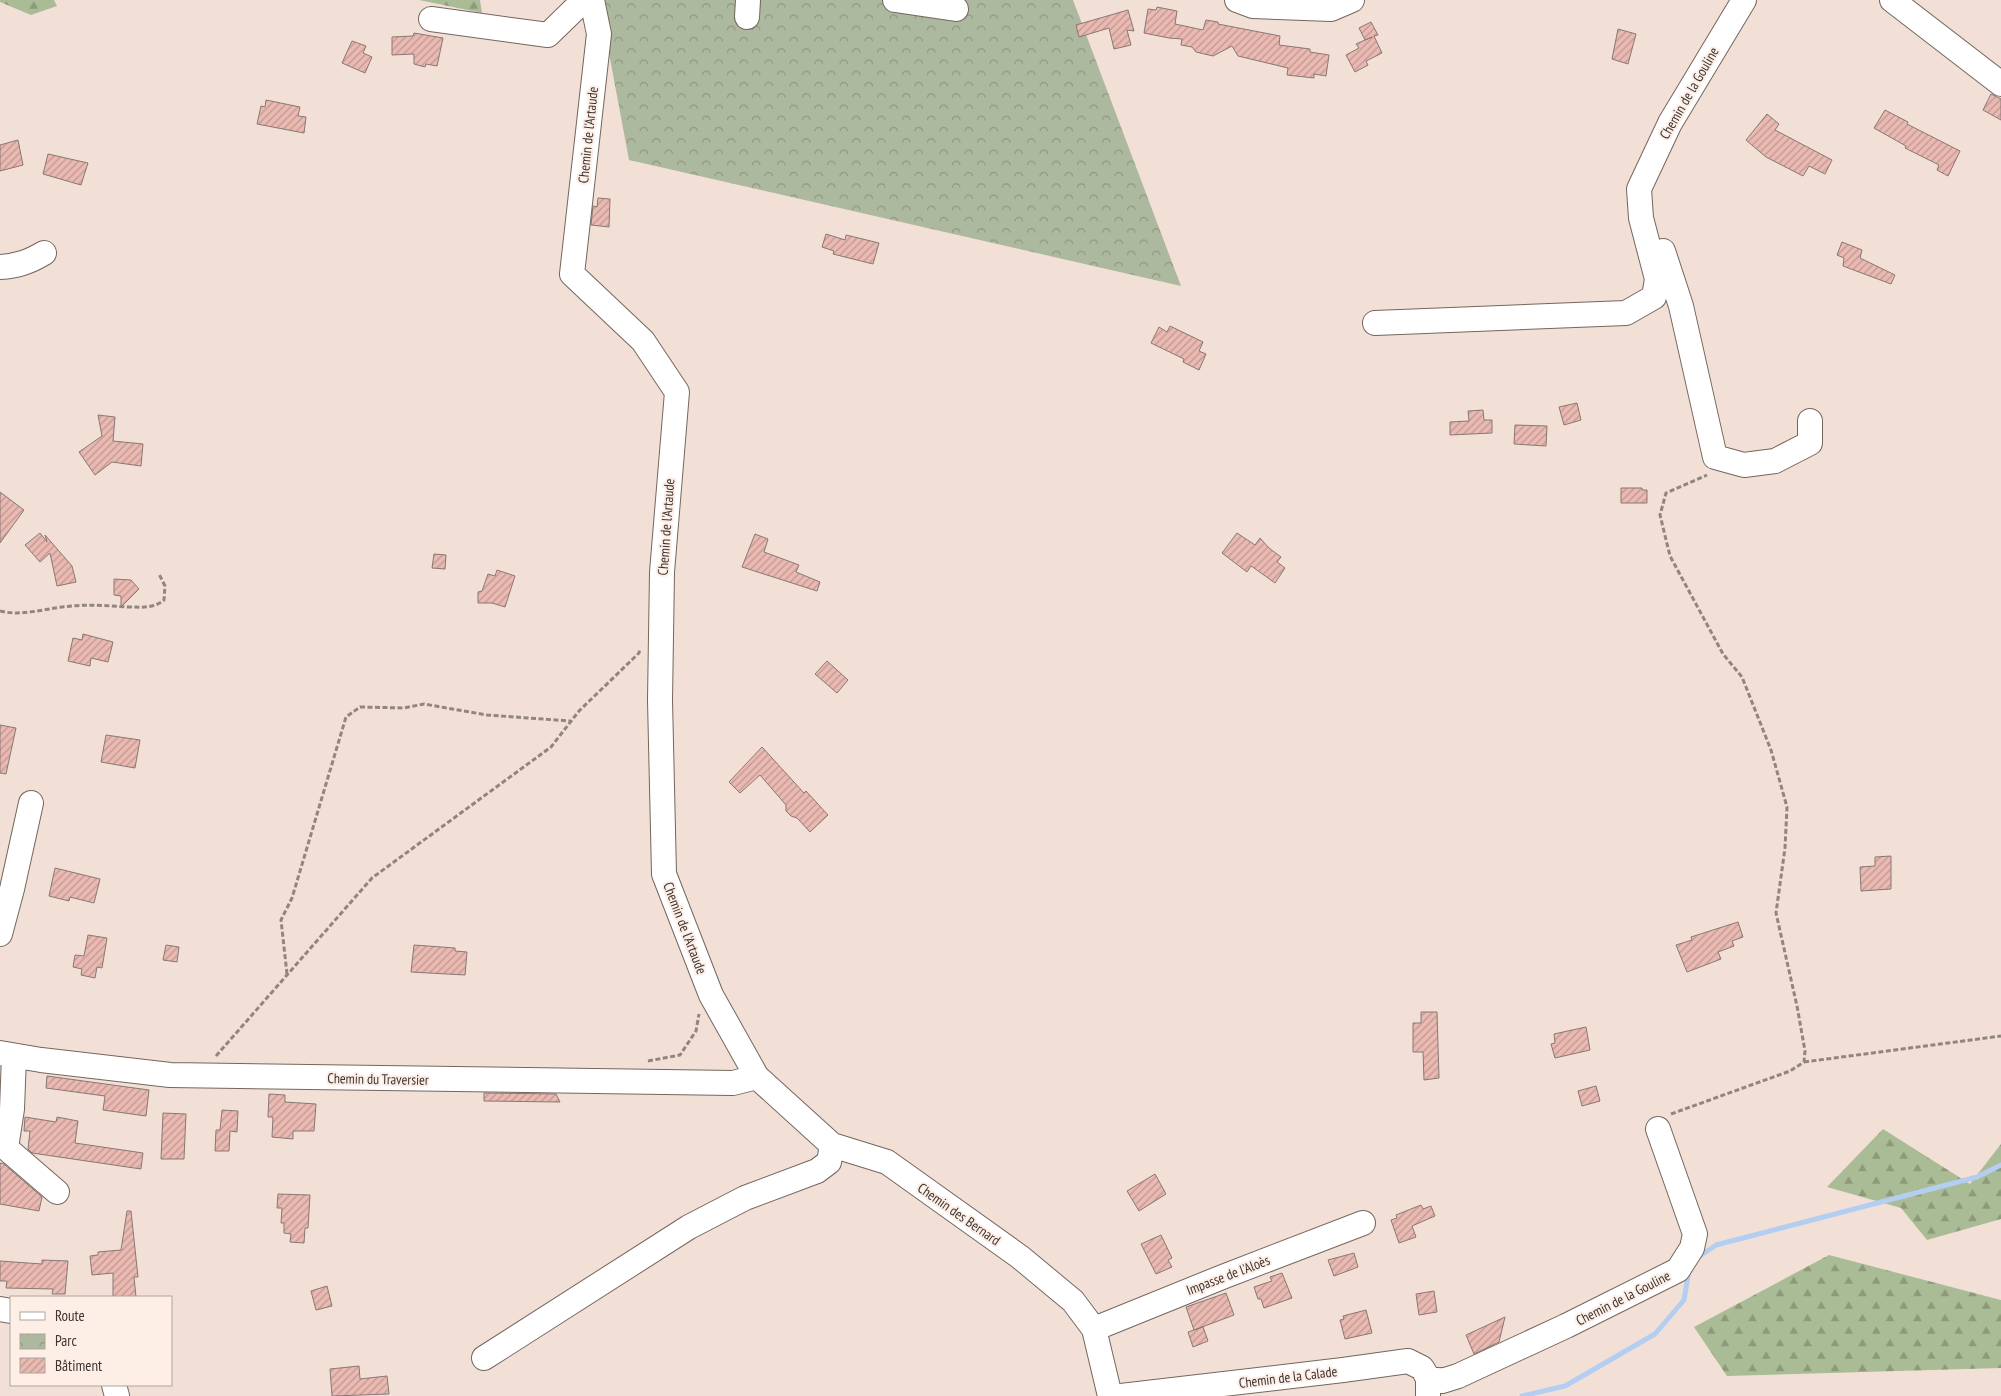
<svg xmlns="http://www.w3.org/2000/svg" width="2001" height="1396" font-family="'PT Sans Narrow',sans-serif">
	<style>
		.forest { fill: url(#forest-firs) }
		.park { fill: url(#park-crowns) }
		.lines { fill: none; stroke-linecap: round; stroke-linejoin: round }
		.stream { stroke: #b4cef2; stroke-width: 5 }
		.building { fill: url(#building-hatch); stroke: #897774 }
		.minor-casing { stroke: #75665d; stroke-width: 26 }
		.path { stroke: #91857f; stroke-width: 3; stroke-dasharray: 5 2.5; stroke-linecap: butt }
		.minor { stroke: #fff; stroke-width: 24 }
		.labels { text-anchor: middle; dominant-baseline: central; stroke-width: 4; stroke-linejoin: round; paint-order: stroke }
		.street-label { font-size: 14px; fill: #3c3532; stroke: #fdeee6 }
	</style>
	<defs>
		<pattern id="forest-firs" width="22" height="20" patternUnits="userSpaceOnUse" patternTransform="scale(1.25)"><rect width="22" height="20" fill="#aabc95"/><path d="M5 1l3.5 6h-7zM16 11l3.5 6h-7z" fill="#8c9a7a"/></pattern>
		<pattern id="park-crowns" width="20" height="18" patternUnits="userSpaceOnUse" patternTransform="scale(1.25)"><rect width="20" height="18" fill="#adb99f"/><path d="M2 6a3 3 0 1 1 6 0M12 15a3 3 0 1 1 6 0" fill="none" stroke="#8e9782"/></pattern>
		<pattern id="building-hatch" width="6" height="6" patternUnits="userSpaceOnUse" patternTransform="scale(1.25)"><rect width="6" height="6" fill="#eab9b1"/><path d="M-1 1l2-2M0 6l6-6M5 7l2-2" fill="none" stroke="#bf9791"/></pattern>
	</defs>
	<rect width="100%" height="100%" fill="#f2e0d7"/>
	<path class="forest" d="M0,0H54L57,6L31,15L0,2Z
		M419,0H480L482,13Z
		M1883,1129L1970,1184L2001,1144V1219L1927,1240L1901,1208L1827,1187Z
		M1829,1255L2001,1300V1368L1727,1376L1694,1327Z"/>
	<path class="park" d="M599,0H1073L1181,286L629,160Z"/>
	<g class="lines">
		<path class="stream" d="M1697,1258L1716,1245L1977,1177L2001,1165
			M1522,1396L1565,1386L1655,1334L1684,1300L1689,1270"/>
	</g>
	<path class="building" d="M1157,7L1177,11L1175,24L1203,30L1206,20L1218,22V24L1280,36L1279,45L1310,49V52L1329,55L1326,76L1314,74V78L1287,75L1288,68L1238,56L1232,46L1213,56L1196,52L1192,47L1181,45L1182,39L1169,38L1144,33L1148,9L1156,10Z
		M1128,10L1134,31L1127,30L1131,45L1114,49L1109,28L1079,37L1076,25Z
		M1371,22L1378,35L1374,36L1382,53L1366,61L1368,65L1355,72L1346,55L1359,48L1356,44L1372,37L1365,40L1359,28Z
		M1618,29L1636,34L1628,64L1612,59Z
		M414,33L443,38L437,66L426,64L425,67L414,64V54L392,55V37L413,36Z
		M352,41L366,46L363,53L372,57L365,73L342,63Z
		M1991,94L2001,99V120L1983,110Z
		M266,100L300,107L298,116L306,117L304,133L257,124L261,106L265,107Z
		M1885,110L1908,122L1907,124L1960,151L1948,176L1937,170L1939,165L1905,148L1906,146L1874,128Z
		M1767,114L1779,124L1775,130L1832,160L1825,174L1809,166L1803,176L1766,157L1746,140Z
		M18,140L23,165L0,171V145Z
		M48,154L88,163L81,185L43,174Z
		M598,198L610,199L609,227L591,225L593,206L597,207Z
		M826,234L845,240L846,235L879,243L873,264L833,254L834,251L822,247Z
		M1842,242L1862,250L1860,258L1895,275L1891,284L1843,266L1844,258L1837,255Z
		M1170,326L1203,342L1199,351L1206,354L1199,370L1183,362L1184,359L1151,343L1159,327L1167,332Z
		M1577,403L1581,420L1564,425L1559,407Z
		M1483,410L1484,420H1492V433L1450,435V422L1469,421L1468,411Z
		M98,415L115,417L113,441L143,444L141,466L112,462L95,475L79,452L102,436Z
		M1515,425L1547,426L1546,446L1514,444Z
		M1621,488H1642V490H1647V503H1621Z
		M0,492L24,510L0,543Z
		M40,533L47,542L45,535L72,566L76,582L57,586L50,553L40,562L25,545Z
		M1237,533L1255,545L1260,538L1269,548L1281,557L1277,562L1285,568L1275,583L1254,568L1251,566L1247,572L1222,553Z
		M755,534L768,539L764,552L799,565L796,572L820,582L817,591L742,567Z
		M434,554L446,555L445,569L432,568Z
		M497,570L515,576L505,607L492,603H478V592L482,591L488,574L495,576Z
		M114,579L131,580L139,589L121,607V596L114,595Z
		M83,634L113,642L108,662L91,658L90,666L68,661L73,638L82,640Z
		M827,661L848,680L837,693L815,674Z
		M0,725L16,728L6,774L0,773Z
		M106,735L140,740L135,768L101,762Z
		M762,747L804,793L806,791L828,815L810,832L797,818L791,816L786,811V805L760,775L740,793L729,782Z
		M1891,856V889L1861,891L1860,867L1875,866V857Z
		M55,868L100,879L94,903L70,897L69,901L49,896Z
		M1738,922L1743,937L1732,941L1734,946L1718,952L1721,959L1687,972L1676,945L1692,940L1691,937Z
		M88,935L107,938L102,968L97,967L95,978L81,975L82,969L73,967L75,955L84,956Z
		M166,945L179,947L177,962L163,960Z
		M414,945L455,948V951L467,952L465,975L411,972Z
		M1421,1012H1437L1439,1078L1424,1080L1423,1052H1413V1023H1421Z
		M1586,1027L1590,1050L1555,1058L1551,1044L1555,1043L1554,1034Z
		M47,1076L149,1090L146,1116L103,1110L105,1096L46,1088Z
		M1596,1086L1600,1101L1582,1106L1578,1091Z
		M484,1093L556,1094L560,1102L484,1101Z
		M269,1094L285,1095V1102L316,1104L314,1131H293V1139L272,1137L273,1117H268Z
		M222,1110L238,1111L237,1132L230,1131L229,1151H215L216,1130H220Z
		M163,1113L186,1114L184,1159H161Z
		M25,1117L56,1122L57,1117L78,1121L75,1143L143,1153L141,1169L32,1153L28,1149L30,1131H24Z
		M0,1163L4,1164L42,1197L39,1211L0,1204Z
		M1155,1174L1166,1194L1139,1211L1127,1191Z
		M278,1194L310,1195L308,1228H305L304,1243L290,1242L291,1234L284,1233V1223H281L282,1208H277Z
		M1421,1205L1423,1209L1431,1206L1435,1216L1412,1226L1416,1237L1399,1243L1391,1220L1397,1218L1396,1215Z
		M127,1211H131L138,1277H134L136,1297H113V1273L92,1275L90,1256L98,1255V1252L121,1250Z
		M1161,1235L1172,1258L1168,1260L1172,1267L1156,1274L1141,1244Z
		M1354,1253L1358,1267L1334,1276L1328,1260Z
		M42,1260L68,1261L65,1294H52L53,1289L6,1288L7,1281H0V1261L42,1264Z
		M1282,1273L1292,1298L1264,1308L1261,1299H1258L1254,1287L1272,1281L1270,1277Z
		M327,1286L332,1306L316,1310L311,1291Z
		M1434,1291L1437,1312L1419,1315L1416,1294Z
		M1226,1293L1234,1315L1194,1330L1186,1307Z
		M1366,1310L1372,1333L1345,1339L1340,1320L1344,1319L1343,1316Z
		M1505,1317L1499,1342L1474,1354L1466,1335Z
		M1203,1327L1208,1341L1193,1347L1188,1332Z
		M359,1366L360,1379L387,1376L389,1394L332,1396L330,1369Z"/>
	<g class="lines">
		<defs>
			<path id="minor" d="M592,0L599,34L572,274L643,341L677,392L662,572L660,700L664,874L711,995L757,1077L832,1145L887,1162L1020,1257L1073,1301L1094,1329L1110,1396
				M895,0L956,9
				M1237,0L1253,6L1331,9L1352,0
				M1892,0L2001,84
				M747,17L748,0
				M431,19L548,35L584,0
				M1663,251L1681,306L1715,457L1744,465L1775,461L1810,443V421
				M0,267C17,266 29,262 44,253
				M1375,323L1626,313L1654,297L1657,279L1641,218L1639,189L1670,123L1744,0
				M0,934L12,889L31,803
				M0,1053L41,1060L170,1075L733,1083L757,1077
				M14,1056L12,1109L6,1148L57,1192
				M0,1309L11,1311
				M1094,1329L1225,1276L1363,1223
				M484,1358L689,1227L745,1198L817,1171L829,1162L832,1145
				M1428,1378L1442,1381L1458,1376L1566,1326L1678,1270L1692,1248L1695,1234L1658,1129
				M114,1385L117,1396
				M1121,1396L1343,1370L1408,1361L1422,1368L1428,1378V1396"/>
		</defs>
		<use href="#minor" class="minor-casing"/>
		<path class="path" d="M0,611C24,617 49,607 73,606C91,604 109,606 127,607C141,607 153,609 164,600L165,586L159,574
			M287,974L281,920L292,898L346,717L360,707L404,708L424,704L487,715L570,721
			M216,1056L372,878L551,747L579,711L639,653L640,649
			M648,1061L680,1055L696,1031L699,1014
			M1804,1062L2001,1036
			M1671,1114L1790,1071L1804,1062L1805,1051L1797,1006L1776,913L1785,848L1787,807L1771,750L1742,677L1723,654L1670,556L1660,515L1666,493L1707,475"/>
		<use href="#minor" class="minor"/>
	</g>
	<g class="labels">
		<g class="street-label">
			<text transform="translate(1689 93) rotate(-60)">Chemin de la Gouline</text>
			<text transform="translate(588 135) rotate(-84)">Chemin de l'Artaude</text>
			<text transform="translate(666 527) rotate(-86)">Chemin de l'Artaude</text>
			<text transform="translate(685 928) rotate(69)">Chemin de l'Artaude</text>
			<text transform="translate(378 1079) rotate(1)">Chemin du Traversier</text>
			<text transform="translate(959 1214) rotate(35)">Chemin des Bernard</text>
			<text transform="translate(1228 1275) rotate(-21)">Impasse de l'Aloès</text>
			<text transform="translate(1623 1298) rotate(-27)">Chemin de la Gouline</text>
			<text transform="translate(1288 1377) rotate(-7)">Chemin de la Calade</text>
		</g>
	</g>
	<rect x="10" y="1296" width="162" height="90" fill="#fdeee6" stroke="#b0a49e"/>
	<rect x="20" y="1312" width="25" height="8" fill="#ffffff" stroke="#b0a49e"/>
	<text x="55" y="1321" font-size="15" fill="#3c3532">Route</text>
	<rect x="20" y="1334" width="25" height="15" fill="url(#park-crowns)" stroke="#b0a49e"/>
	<text x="55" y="1346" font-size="15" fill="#3c3532">Parc</text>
	<rect x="20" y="1358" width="25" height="15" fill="url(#building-hatch)" stroke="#b0a49e"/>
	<text x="55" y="1371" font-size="15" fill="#3c3532">Bâtiment</text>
</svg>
